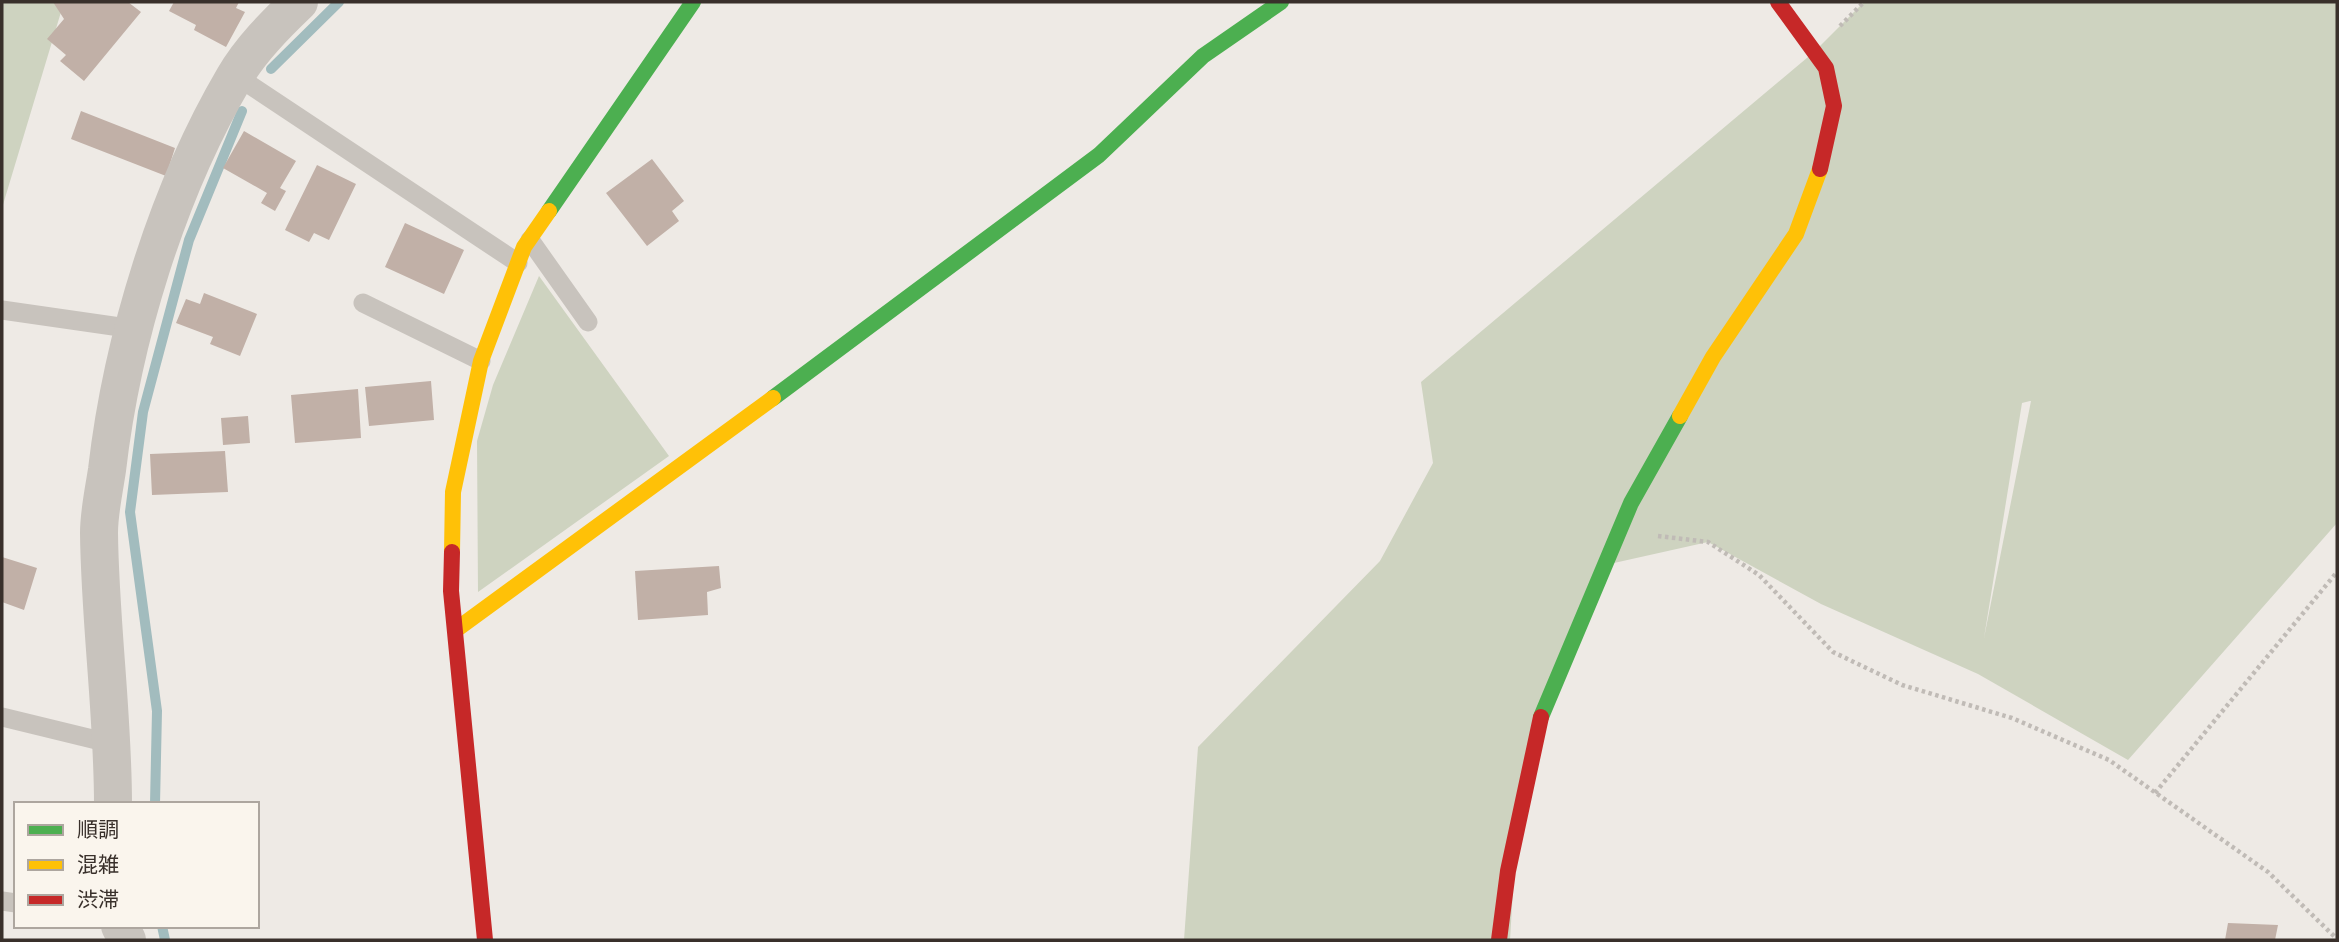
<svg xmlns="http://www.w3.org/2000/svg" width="2339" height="942" font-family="'DM Sans','Noto Sans JP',sans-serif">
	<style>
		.green { fill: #ced3c0; fill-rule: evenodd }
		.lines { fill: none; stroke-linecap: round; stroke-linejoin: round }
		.stream { stroke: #a2bcbe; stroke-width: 10 }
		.building { fill: #c1b0a7 }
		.path { stroke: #c0bbb6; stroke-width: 4.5; stroke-dasharray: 3.5 3.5; stroke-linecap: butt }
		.lane { stroke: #c8c3bd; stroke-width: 19 }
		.street { stroke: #c8c3bd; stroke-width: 38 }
		.fast { stroke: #4caf50; stroke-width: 16 }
		.slow { stroke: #ffc107; stroke-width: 16 }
		.jam { stroke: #c62828; stroke-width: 16 }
	</style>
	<rect width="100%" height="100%" fill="#eeeae5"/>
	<path class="green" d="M2,2H64L2,208Z
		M1864,2H2337V523L2128,760L1978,674L1821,604L1708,542L1605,565L1519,790L1510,940H1184L1198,747L1380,561L1433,463L1421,382L1814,52ZM2030,401H2031L1984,638L2022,403Z
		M539,276L669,456L478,592L477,441L493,385Z"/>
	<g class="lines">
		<path class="stream" d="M271,69L339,2
			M155,804L157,711L130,512L143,412L189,240L242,111
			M162,926L165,940"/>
	</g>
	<path class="building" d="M53,2H128L141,12L84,81L60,61L66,55L47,39L64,19Z
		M174,2H239L236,8L245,12L226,47L194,30L196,25L169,11Z
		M81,111L175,148L166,176L71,139Z
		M244,131L296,161L280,188L286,191L275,211L261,203L267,193L223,168Z
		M652,159L684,201L672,211L679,221L647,246L606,193Z
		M317,165L356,184L329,240L314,233L309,242L285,230Z
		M405,223L464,250L444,294L385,267Z
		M204,293L257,314L240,356L210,344L213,337L176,323L186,299L200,304Z
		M431,381L434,420L369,426L365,387Z
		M358,389L361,438L295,443L291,395Z
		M248,416L250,443L223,445L221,418Z
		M225,451L228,492L152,495L150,454Z
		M2,557L37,568L24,610L2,602Z
		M719,566L721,588L707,592L708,615L638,620L635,571Z
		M2228,923L2278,925L2275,940H2225Z"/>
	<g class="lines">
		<path class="path" d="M1840,26L1864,2
			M1658,536L1708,542L1759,575L1833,652L1902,685L2012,718L2109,760L2268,872L2337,939
			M2155,793L2337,572"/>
		<path class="lane" d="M235,75L518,263
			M530,240L588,322
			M363,303L481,361
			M2,310L134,329
			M2,717L113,744
			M2,901L16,903"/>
		<path class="street" d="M113,804C113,713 100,623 99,533C99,512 104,490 107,470C122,340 167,192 234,78C250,50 276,24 299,2
			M120,926L127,940"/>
		<path class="fast" d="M549,211L693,2
			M773,398L1099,155L1203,56L1281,2
			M1541,717L1631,503L1680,416"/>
		<path class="slow" d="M1680,416L1713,357L1796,234L1820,169
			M452,552L453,492L481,361L524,247L549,211
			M457,629L773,398"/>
		<path class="jam" d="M1778,2L1826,68L1834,106L1820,169
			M452,552L451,591L485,940
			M1499,940L1508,871L1541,717"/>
	</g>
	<rect width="2339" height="942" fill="none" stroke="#39302b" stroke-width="7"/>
	<rect x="14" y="802" width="245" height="126" fill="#faf5ed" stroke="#ada69f" stroke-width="2"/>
	<rect x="28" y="825" width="35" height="10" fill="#4caf50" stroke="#ada69f" stroke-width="2"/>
	<text x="77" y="837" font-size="21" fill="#39302b">順調</text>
	<rect x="28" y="860" width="35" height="10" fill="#ffc107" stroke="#ada69f" stroke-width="2"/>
	<text x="77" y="872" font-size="21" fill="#39302b">混雑</text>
	<rect x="28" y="895" width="35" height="10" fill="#c62828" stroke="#ada69f" stroke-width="2"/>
	<text x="77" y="907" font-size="21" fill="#39302b">渋滞</text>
</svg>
